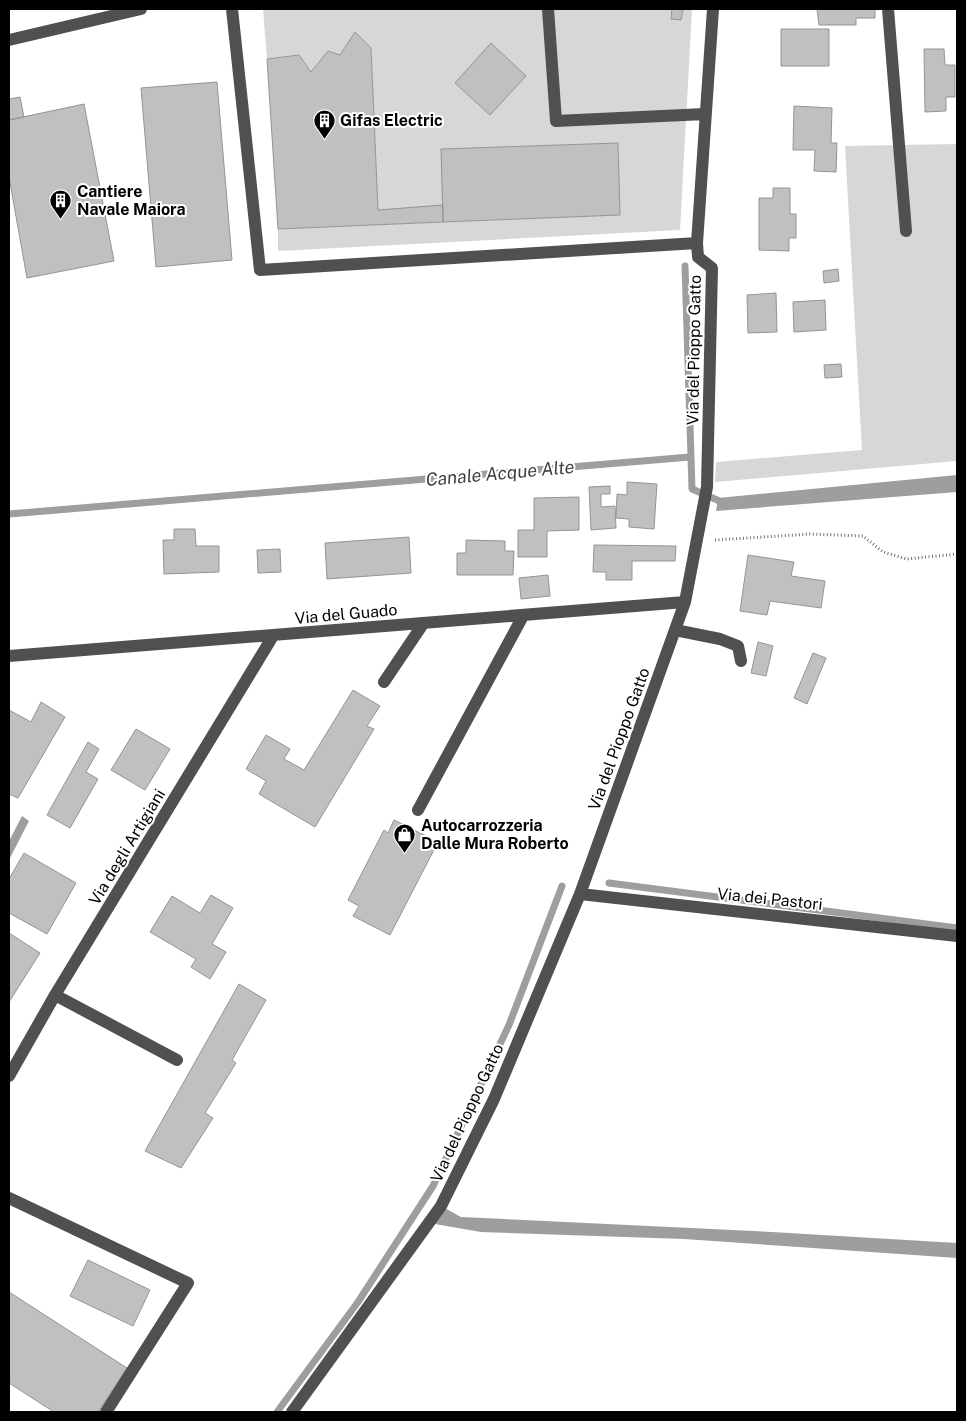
<svg xmlns="http://www.w3.org/2000/svg" width="966" height="1421" font-family="'Public Sans',sans-serif">
	<style>
		.green { fill: #d7d7d7 }
		.water { fill: #9e9e9e }
		.lines { fill: none; stroke-linecap: round; stroke-linejoin: round }
		.stream { stroke: #9e9e9e; stroke-width: 7 }
		.building { fill: #c0c0c0; stroke: #949494 }
		.path { stroke: #727272; stroke-width: 3; stroke-dasharray: 1 2.5; stroke-linecap: butt }
		.minor { stroke: #505050; stroke-width: 12 }
		.labels { text-anchor: middle; dominant-baseline: central; stroke-width: 4; stroke-linejoin: round; paint-order: stroke }
		.poi-label { font-size: 16px; font-weight: bold; fill: #000; stroke: #fff; text-anchor: start }
		.street-label { font-size: 16px; fill: #000; stroke: #fff }
		.water-label { font-size: 18px; font-style: italic; fill: #3f3f3f; stroke: #fff }
	</style>
	<rect width="100%" height="100%" fill="#fff"/>
	<path class="green" d="M263,9H692L680,230L278,251V229L620,215L618,143L441,149L445,206L378,210L371,48L355,32L340,55L328,51L311,72L299,55L267,59Z
		M957,144V461L715,482L716,462L862,450L845,146Z"/>
	<path class="water" d="M957,475V492L716,511L718,498Z
		M22,816L29,821L9,860V841Z
		M441,1206L461,1217L772,1232L957,1243V1258L684,1239L481,1232L429,1223Z"/>
	<g class="lines">
		<path class="stream" d="M685,266L692,489L724,503
			M9,514L690,457
			M609,883L957,928
			M277,1412L358,1302L433,1186L509,1025L562,886"/>
	</g>
	<path class="building" d="M672,9L683,10L681,20L671,19Z
		M817,9H875V18H856V25H819Z
		M781,29H829V66H781Z
		M355,32L371,48L378,210L443,205V222L278,229L267,59L299,55L311,72L328,51L340,55Z
		M491,43L526,76L490,115L455,83Z
		M924,49H944L945,65H955V97H946V111L925,112Z
		M217,82L232,260L156,267L141,88Z
		M20,97L24,117L9,120V99Z
		M84,104L114,261L27,278L9,177V120Z
		M794,106L832,108L831,143H837L836,172L814,171L815,150H793Z
		M618,143L620,215L443,222L441,149Z
		M773,188H790V214H796V238H789V251L759,250V198H773Z
		M838,269L839,281L824,283L823,271Z
		M776,293L777,332L748,333L747,295Z
		M825,300L826,330L794,332L793,302Z
		M841,364L842,377L825,378L824,365Z
		M627,482L657,484L654,529L629,527V519L616,518L617,494L627,495Z
		M610,486V494H601V507L615,506L616,528L591,530L589,487Z
		M579,497V530L547,531V557H518V530H534V498Z
		M174,529H195L196,546H219V572L164,574L163,540H174Z
		M409,537L411,573L327,579L325,543Z
		M466,540L505,541V551H514L513,575H457V553H466Z
		M594,545L676,546L675,561H632V580H606V572H593Z
		M280,549L281,572L258,573L257,550Z
		M748,555L794,562L791,576L825,581L821,608L770,601L767,615L740,611Z
		M548,575L550,596L521,599L519,578Z
		M758,642L773,646L766,676L751,673Z
		M813,653L826,658L807,704L794,698Z
		M353,690L380,706L367,726L374,729L315,827L259,794L266,781L246,769L266,735L290,749L284,759L304,770Z
		M41,702L65,717L18,798L9,794V710L31,722Z
		M136,729L170,749L145,790L111,770Z
		M88,742L99,749L86,772L98,779L70,828L47,815Z
		M394,820L438,842L390,935L353,916L359,906L348,900L384,830L388,833Z
		M24,853L76,883L47,934L9,913V879Z
		M211,895L233,908L212,944L226,952L210,979L191,967L196,959L150,932L172,896L200,913Z
		M9,933L40,953L9,1002Z
		M239,984L266,1000L232,1060L236,1063L205,1113L213,1118L181,1168L145,1151Z
		M88,1260L150,1290L133,1326L70,1296Z
		M9,1292L127,1368L98,1412H54L9,1383Z"/>
	<g class="lines">
		<path class="path" d="M715,540L810,534L863,536L883,552L907,559L957,554"/>
		<path class="minor" d="M232,9L260,270L697,243
			M548,9L556,121L705,114
			M888,9L906,231
			M9,40L141,9
			M675,630L720,639L738,646L741,661
			M9,656L685,602
			M384,682L423,624
			M418,810L523,616
			M580,894L957,936
			M55,995L177,1060
			M9,1076L55,995L273,636
			M9,1198L188,1283L106,1412
			M292,1412L441,1206L494,1099L580,894L685,602L707,487L712,268L698,257L697,243L713,9"/>
	</g>
	<defs>
		<symbol id="building-pin" viewBox="-11 -11 22 30"><path d="M0 17L-7.5 6A9.5 9.5 0 1 1 7.5 6Z" fill="#000" stroke="#fff"/><path d="M-4-6H4V6H1V3H-1V6H-4ZM-2.5-4.3h1.7v1.8h-1.7ZM.8-4.3h1.7v1.8H.8ZM-2.5-1h1.7V.8h-1.7ZM.8-1h1.7V.8H.8Z" fill="#fff"/></symbol>
		<symbol id="shop-pin" viewBox="-11 -11 22 30"><path d="M0 17L-7.5 6A9.5 9.5 0 1 1 7.5 6Z" fill="#000" stroke="#fff"/><path d="M-5-2.5h2.3a2.7 3.5 0 0 1 5.4 0H5L5.5 6h-11ZM-1.5-2.5h3a1.5 2.3 0 0 0-3 0Z" fill="#fff"/></symbol>
	</defs>
	<g fill-rule="evenodd">
		<use href="#building-pin" x="312" y="108" width="25" height="34"/>
		<use href="#building-pin" x="48" y="188" width="25" height="34"/>
		<use href="#shop-pin" x="392" y="822" width="25" height="34"/>
	</g>
	<g class="labels">
		<g class="poi-label">
			<text x="340" y="120">Gifas Electric</text>
			<text x="77" y="191">Cantiere<tspan x="77" dy="18">Navale Maiora</tspan></text>
			<text x="421" y="825">Autocarrozzeria<tspan x="421" dy="18">Dalle Mura Roberto</tspan></text>
		</g>
		<g class="street-label">
			<text transform="translate(694 350) rotate(-89)">Via del Pioppo Gatto</text>
			<text transform="translate(346 614) rotate(-5)">Via del Guado</text>
			<text transform="translate(619 739) rotate(-70)">Via del Pioppo Gatto</text>
			<text transform="translate(127 847) rotate(-59)">Via degli Artigiani</text>
			<text transform="translate(770 899) rotate(6)">Via dei Pastori</text>
			<text transform="translate(467 1113) rotate(-65)">Via del Pioppo Gatto</text>
		</g>
		<g class="water-label">
			<text transform="translate(500 473) rotate(-5)">Canale Acque Alte</text>
		</g>
	</g>
	<rect width="966" height="1421" fill="none" stroke="#000000" stroke-width="20"/>
</svg>
